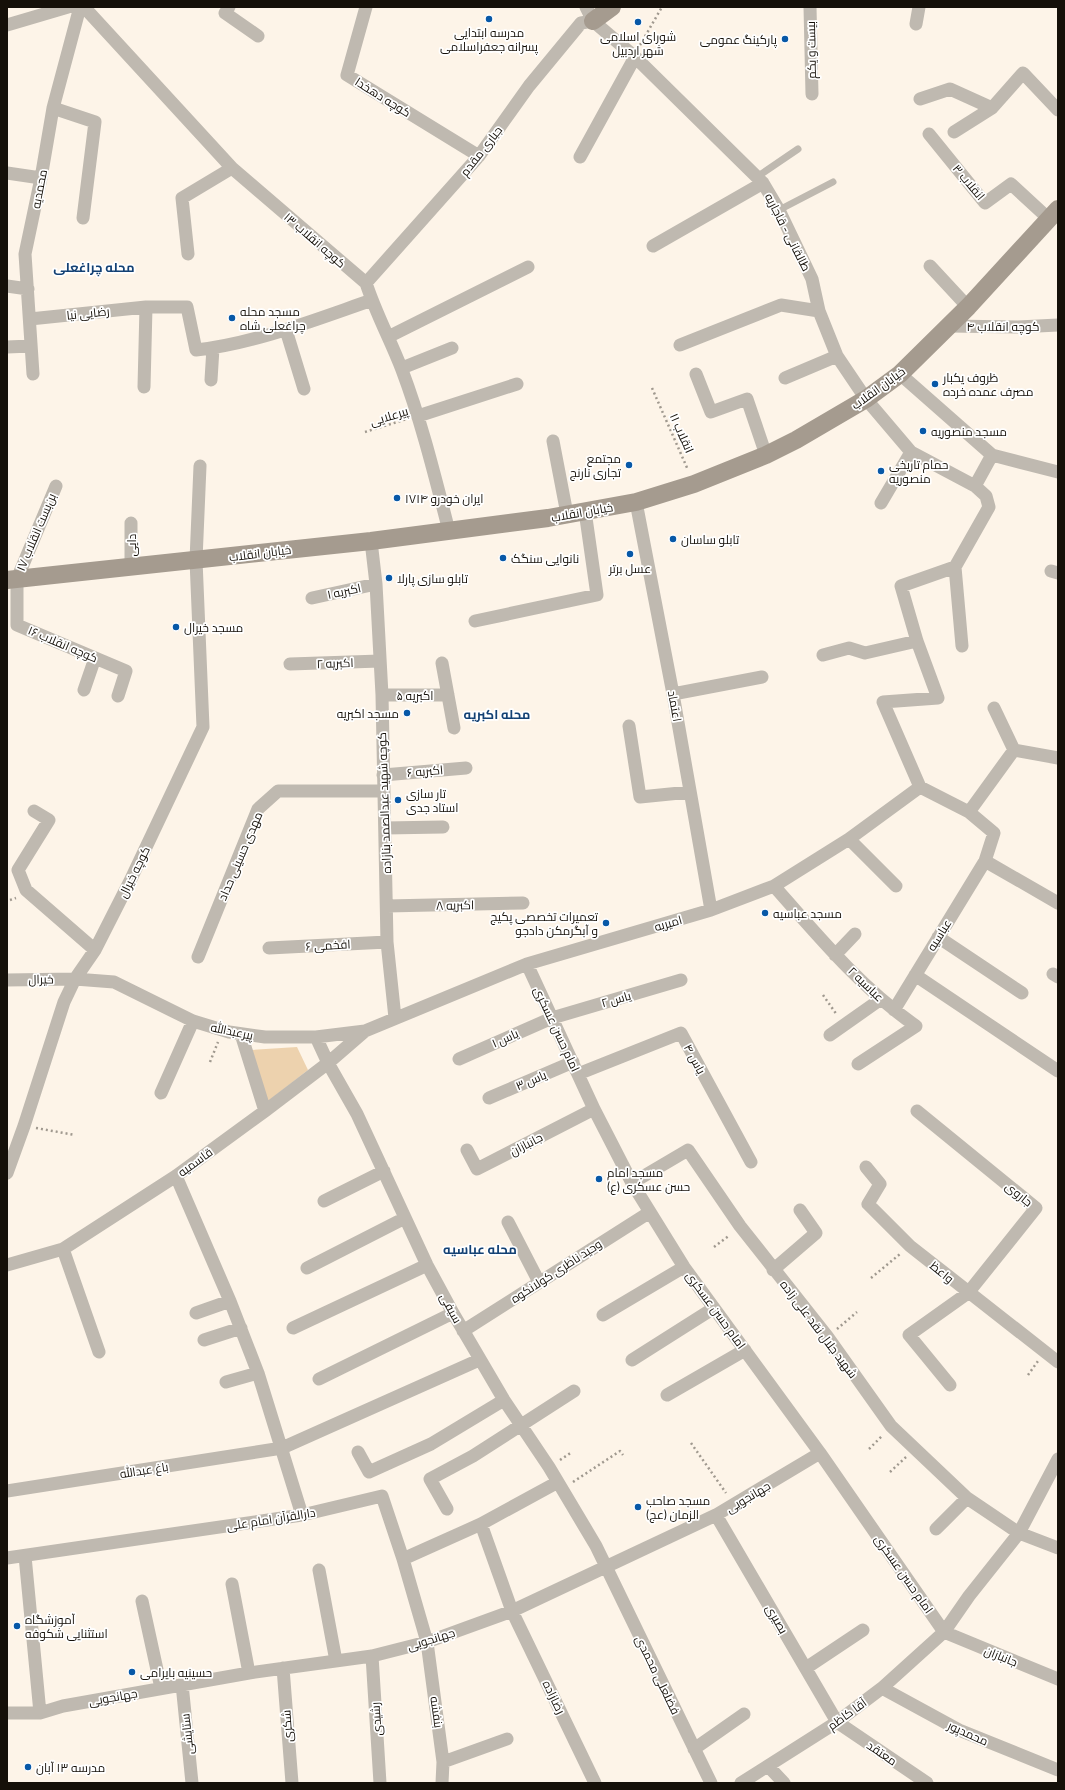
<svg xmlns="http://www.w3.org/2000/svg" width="1065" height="1790" font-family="'Titillium Web',Cairo,sans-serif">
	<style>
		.green { fill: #edd2ae }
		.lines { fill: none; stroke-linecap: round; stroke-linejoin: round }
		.path { stroke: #a0998f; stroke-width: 2.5; stroke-dasharray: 2 3; stroke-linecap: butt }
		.lane { stroke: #bfb9b0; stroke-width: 7 }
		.street { stroke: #bfb9b0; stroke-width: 13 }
		.secondary { stroke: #a59b8f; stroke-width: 18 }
		.poi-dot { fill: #0758a7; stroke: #fff; stroke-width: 1.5 }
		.labels { text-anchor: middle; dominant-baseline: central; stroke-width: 3.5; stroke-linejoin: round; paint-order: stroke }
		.poi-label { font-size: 12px; fill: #151009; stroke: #fff; text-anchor: start }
		.street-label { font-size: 12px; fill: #151009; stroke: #fff }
		.neighbourhood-label { font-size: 13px; font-weight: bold; fill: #134174; stroke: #fff }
	</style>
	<rect width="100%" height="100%" fill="#fdf4e8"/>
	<path class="green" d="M297,1047L308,1070L267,1102L251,1050Z"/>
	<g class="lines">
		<path class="path" d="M640,45L662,7
			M652,388L688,470
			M365,432L407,419
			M10,900L16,898
			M823,995L837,1015
			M210,1062L218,1042
			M36,1128L75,1135
			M714,1247L730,1235
			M871,1278L900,1254
			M837,1329L857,1312
			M1028,1375L1038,1361
			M691,1443L726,1493
			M869,1449L883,1435
			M560,1460L572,1452
			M890,1472L906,1457
			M573,1482L620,1451L623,1455"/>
		<path class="lane" d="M757,177L798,149
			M779,210L833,182"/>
		<path class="street" d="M84,7L232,168L366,283C376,314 391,341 402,370C422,423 435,477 449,531
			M229,7L225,13L258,36
			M366,7L347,75L479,156
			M586,7L593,21L635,57L763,183L779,210L812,279L819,311L837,356L866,399L911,452L975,486L986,496L989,507L955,567L901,586L917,641L938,698L883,702L920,787
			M810,7L812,94
			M916,24L919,7
			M7,25L68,7
			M920,99L950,89L992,108
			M53,108L95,122L83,218
			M954,132L992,108L1023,73L1058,110
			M929,134L985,203L1011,184L1049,219
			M580,157L635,57
			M7,173L41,178
			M653,246L763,183
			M188,254L182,198L232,168
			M930,266L968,307
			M366,283L479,156L529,86L581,23L593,21
			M7,286L28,289
			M30,319L146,307H187L196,350C256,343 314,320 372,300
			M949,326L1018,327L1058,325
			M286,330L304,389
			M388,337L528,267
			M680,345L781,305L819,311
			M7,347L31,346
			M402,368L452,348
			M33,374L25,254L41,178L53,108L80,7
			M696,374L711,412L747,399L766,455
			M900,374L992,455L1058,472
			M785,378L837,356
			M211,380L213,348
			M144,387L146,307
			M418,416L517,384
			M553,441L567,514
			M56,486L17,579V625L126,671L118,696
			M975,486L992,455
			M636,502L673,694L711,910
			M881,503L911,452
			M371,541L376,584L382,695L387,942L395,1018
			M131,567V523
			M955,567L962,646
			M1051,571L1058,573
			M312,598L376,584
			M475,621L597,595L585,511
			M823,655L849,648L865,653L917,641
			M442,663L454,728
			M290,664L380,661
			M84,690L95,658
			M673,694L762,677
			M382,695H448
			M994,708L1014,750L1058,758
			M629,726L640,797L690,792
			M383,775L466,768
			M34,811L49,820L18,870L26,890L95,950
			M969,812L1014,750
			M385,828L443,827
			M849,839L896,886
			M985,861L1058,903
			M774,886C818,936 861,988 916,1026L858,1064
			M387,906L523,903
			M938,937L1022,993
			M269,948L387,942
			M835,955L855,934
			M198,957L258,809L278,791H383
			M527,964L594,1109L632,1183L684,1267L820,1453L944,1632
			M1053,974L1058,977
			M915,975L1058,1071
			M7,980L75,979L114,982L193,1021L229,1032L265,1037H316L365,1031L527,964L711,910L774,886L849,839L920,787
			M894,1010L985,861L994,833L969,812L920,787
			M241,1034L265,1111
			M830,1035L881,999
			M316,1037L328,1063L357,1114L427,1265L453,1313L504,1400L549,1467L596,1546L711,1783
			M459,1059L552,1018L681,980
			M578,1074L681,1033L751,1162
			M161,1093L193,1021
			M489,1098L573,1062
			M917,1111L1036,1208L968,1293L909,1335L950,1385
			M467,1150L477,1169L594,1109
			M866,1167L880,1184L868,1204L910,1246L1058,1362
			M7,1173L24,1126L64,1002L75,979L95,950L130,881L203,727L196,560L200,466
			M176,1176L230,1301L258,1373L302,1515
			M632,1183L688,1150L740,1226L827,1336L891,1426L967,1498L1019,1533L1058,1548
			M324,1201L384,1171
			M508,1222L539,1282
			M63,1249L99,1352
			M7,1265L63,1249L176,1176L265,1111L328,1063L365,1031
			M307,1268L405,1218
			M773,1270L816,1233L800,1210
			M196,1313L230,1301
			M603,1315L684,1267
			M293,1328L427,1265
			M463,1331L650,1212
			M204,1340L241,1328
			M632,1360L714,1308
			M319,1379L453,1313
			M226,1382L258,1373
			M667,1395L745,1350
			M358,1452L369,1472L431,1444L504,1400
			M7,1491L282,1448L479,1360
			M447,1509L430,1479L473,1456L574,1391
			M716,1515L837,1722L927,1783
			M481,1524L512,1611L595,1783
			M936,1529L967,1498
			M25,1556L40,1713
			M7,1558L302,1515L382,1496L403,1559L427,1642L443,1762L442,1783
			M403,1559L481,1524L558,1482
			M319,1570L336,1661
			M232,1584L249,1673
			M142,1601L161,1688
			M944,1632L1058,1679
			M372,1656L380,1783
			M283,1668L292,1783
			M806,1668L863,1630
			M182,1684L192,1783
			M882,1688L959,1730L1058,1770
			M7,1713H40L63,1706L249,1673L372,1656L427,1642L512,1611L716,1515L820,1453
			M694,1749L744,1714
			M443,1762L507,1739
			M768,1766L784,1783
			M741,1783L837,1722L882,1688L944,1632L969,1596L1019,1533L1058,1459"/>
		<path class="secondary" d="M593,21L612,7
			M7,580L371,541L548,518L636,502L694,484L766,455L796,440L866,399L900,374L968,307L1058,209"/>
	</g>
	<g class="poi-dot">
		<circle cx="489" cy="19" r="4"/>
		<circle cx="638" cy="22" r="4"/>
		<circle cx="785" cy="39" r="4"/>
		<circle cx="232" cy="318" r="4"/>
		<circle cx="935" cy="384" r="4"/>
		<circle cx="923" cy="431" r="4"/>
		<circle cx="629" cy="465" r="4"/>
		<circle cx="881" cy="471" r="4"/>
		<circle cx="397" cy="498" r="4"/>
		<circle cx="673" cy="539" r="4"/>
		<circle cx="630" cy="554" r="4"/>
		<circle cx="503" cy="558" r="4"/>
		<circle cx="389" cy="578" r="4"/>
		<circle cx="176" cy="627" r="4"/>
		<circle cx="407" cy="713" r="4"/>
		<circle cx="398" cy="800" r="4"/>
		<circle cx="765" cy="913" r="4"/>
		<circle cx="606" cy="923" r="4"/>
		<circle cx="599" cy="1179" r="4"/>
		<circle cx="638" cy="1507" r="4"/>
		<circle cx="17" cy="1626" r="4"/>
		<circle cx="132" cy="1672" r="4"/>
		<circle cx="28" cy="1767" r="4"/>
	</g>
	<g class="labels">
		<g class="poi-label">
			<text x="489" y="32" text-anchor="middle">مدرسه ابتدایی<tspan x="489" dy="14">پسرانه جعفراسلامی</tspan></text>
			<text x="638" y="36" text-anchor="middle">شورای اسلامی<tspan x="638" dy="14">شهر اردبیل</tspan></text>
			<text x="777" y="39" text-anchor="end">پارکینگ عمومی</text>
			<text x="240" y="311">مسجد محله<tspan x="240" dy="14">چراغعلی شاه</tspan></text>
			<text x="943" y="377">ظروف یکبار<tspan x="943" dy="14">مصرف عمده خرده</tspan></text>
			<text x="931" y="431">مسجد منصوریه</text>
			<text x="621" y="458" text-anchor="end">مجتمع<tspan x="621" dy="14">تجاری نارنج</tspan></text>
			<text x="889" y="464">حمام تاریخی<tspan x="889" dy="14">منصوریه</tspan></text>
			<text x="405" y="498">ایران خودرو ۱۷۱۴</text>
			<text x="681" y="539">تابلو ساسان</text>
			<text x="511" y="558">نانوایی سنگک</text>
			<text x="630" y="568" text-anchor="middle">عسل برتر</text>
			<text x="397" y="578">تابلو سازی پارلا</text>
			<text x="184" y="627">مسجد خیرال</text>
			<text x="399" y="713" text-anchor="end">مسجد اکبریه</text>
			<text x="406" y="793">تار سازی<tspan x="406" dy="14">استاد جدی</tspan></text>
			<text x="773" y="913">مسجد عباسیه</text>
			<text x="598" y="916" text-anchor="end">تعمیرات تخصصی پکیج<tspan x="598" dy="14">و آبگرمکن دادجو</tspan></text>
			<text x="607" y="1172">مسجد امام<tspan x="607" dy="14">حسن عسکری (ع)</tspan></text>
			<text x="646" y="1500">مسجد صاحب<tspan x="646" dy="14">الزمان (عج)</tspan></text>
			<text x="25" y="1619">آموزشگاه<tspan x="25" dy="14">استثنایی شکوفه</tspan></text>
			<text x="140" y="1672">حسینیه بایرامی</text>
			<text x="36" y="1767">مدرسه ۱۳ آبان</text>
		</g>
		<g class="street-label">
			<text transform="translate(811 50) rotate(-91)">بیست و یکم</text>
			<text transform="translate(383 97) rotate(32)">کوچه دهخدا</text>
			<text transform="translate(481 151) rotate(-52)">جباری مقدم</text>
			<text transform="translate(969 182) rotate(50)">انقلاب ۳</text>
			<text transform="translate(39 189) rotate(-79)">محمدیه</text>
			<text transform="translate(788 232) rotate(63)">طالقانی - قاجاریه</text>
			<text transform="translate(315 240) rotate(41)">کوچه انقلاب ۱۳</text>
			<text transform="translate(88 313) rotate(-6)">رضایی نیا</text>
			<text x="1003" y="326">کوچه انقلاب ۴</text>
			<text transform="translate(878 388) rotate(-36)">خیابان انقلاب</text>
			<text transform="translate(389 416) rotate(-17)">پیرعلایی</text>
			<text transform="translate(682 433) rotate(66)">انقلاب ۱۱</text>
			<text transform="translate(582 512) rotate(-10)">خیابان انقلاب</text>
			<text transform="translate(36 532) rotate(-67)">بن‌بست انقلاب ۱۷</text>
			<text transform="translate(131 545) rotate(-90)">دایی</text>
			<text transform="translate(260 553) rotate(-7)">خیابان انقلاب</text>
			<text transform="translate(344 591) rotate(-12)">اکبریه ۱</text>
			<text transform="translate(63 644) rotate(23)">کوچه انقلاب ۱۶</text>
			<text transform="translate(335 663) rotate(-2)">اکبریه ۲</text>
			<text x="415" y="695">اکبریه ۵</text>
			<text transform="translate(675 706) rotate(80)">اعتماد</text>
			<text transform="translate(425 771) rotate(-5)">اکبریه ۶</text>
			<text transform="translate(384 803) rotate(-92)">کوچه شهید عبدالصمد بنازاده</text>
			<text transform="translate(240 856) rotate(-67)">مهدی حسینی حداد</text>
			<text transform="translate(134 872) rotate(-64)">کوچه خیرال</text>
			<text transform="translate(455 905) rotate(-1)">اکبریه ۸</text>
			<text transform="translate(668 923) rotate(-16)">امیریه</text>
			<text transform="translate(939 935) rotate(-58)">عباسیه</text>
			<text transform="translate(328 945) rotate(-3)">افخمی ۶</text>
			<text transform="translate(41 979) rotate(-1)">خیرال</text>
			<text transform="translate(866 984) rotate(44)">عباسیه ۲</text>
			<text transform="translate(616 999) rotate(-16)">یاس ۲</text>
			<text transform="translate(557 1029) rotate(65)">امام حسن عسکری</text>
			<text transform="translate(232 1031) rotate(12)">پیرعبدالله</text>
			<text transform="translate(505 1038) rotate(-24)">یاس ۱</text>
			<text transform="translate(695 1059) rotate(62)">یاس ۴</text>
			<text transform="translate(531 1080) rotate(-23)">یاس ۳</text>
			<text transform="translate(526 1144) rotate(-27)">جانبازان</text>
			<text transform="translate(195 1162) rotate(-36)">قاسمیه</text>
			<text transform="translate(1019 1194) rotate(39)">جاروی</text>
			<text transform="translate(556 1271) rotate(-33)">وحید ناظری کولانکوه</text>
			<text transform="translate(942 1272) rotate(39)">واعظ</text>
			<text transform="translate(451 1308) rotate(61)">سیفی</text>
			<text transform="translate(716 1310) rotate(54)">امام حسن عسکری</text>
			<text transform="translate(819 1329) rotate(53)">شهید جلال نقد علی زاده</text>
			<text transform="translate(144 1470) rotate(-9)">باغ عبدالله</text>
			<text transform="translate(748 1497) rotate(-31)">جهانجویی</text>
			<text transform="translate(271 1519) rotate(-9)">دارالقرآن امام علی</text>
			<text transform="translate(904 1574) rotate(55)">امام حسن عسکری</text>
			<text transform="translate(777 1619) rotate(60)">بصیری</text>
			<text transform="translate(431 1639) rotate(-17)">جهانجویی</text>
			<text transform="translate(1001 1656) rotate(22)">جانبازان</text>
			<text transform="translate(658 1675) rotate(64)">فضلعلی محمدی</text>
			<text transform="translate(113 1697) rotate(-10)">جهانجویی</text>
			<text transform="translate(554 1697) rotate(64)">رضازاده</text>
			<text transform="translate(437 1712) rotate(82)">بنفشه</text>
			<text transform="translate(847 1714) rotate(-36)">آقا کاظم</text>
			<text transform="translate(376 1719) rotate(-94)">رشیدی</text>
			<text transform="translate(287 1726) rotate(-94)">شکری</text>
			<text transform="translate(968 1733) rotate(24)">محمدپور</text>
			<text transform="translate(187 1734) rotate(-96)">ستایشی</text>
			<text transform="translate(882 1753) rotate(34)">معتقد</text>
		</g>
		<g class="neighbourhood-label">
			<text x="94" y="267">محله چراغعلی</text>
			<text x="497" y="714">محله اکبریه</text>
			<text x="480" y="1249">محله عباسیه</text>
		</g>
	</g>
	<rect width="1065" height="1790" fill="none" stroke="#151009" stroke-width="16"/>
</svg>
